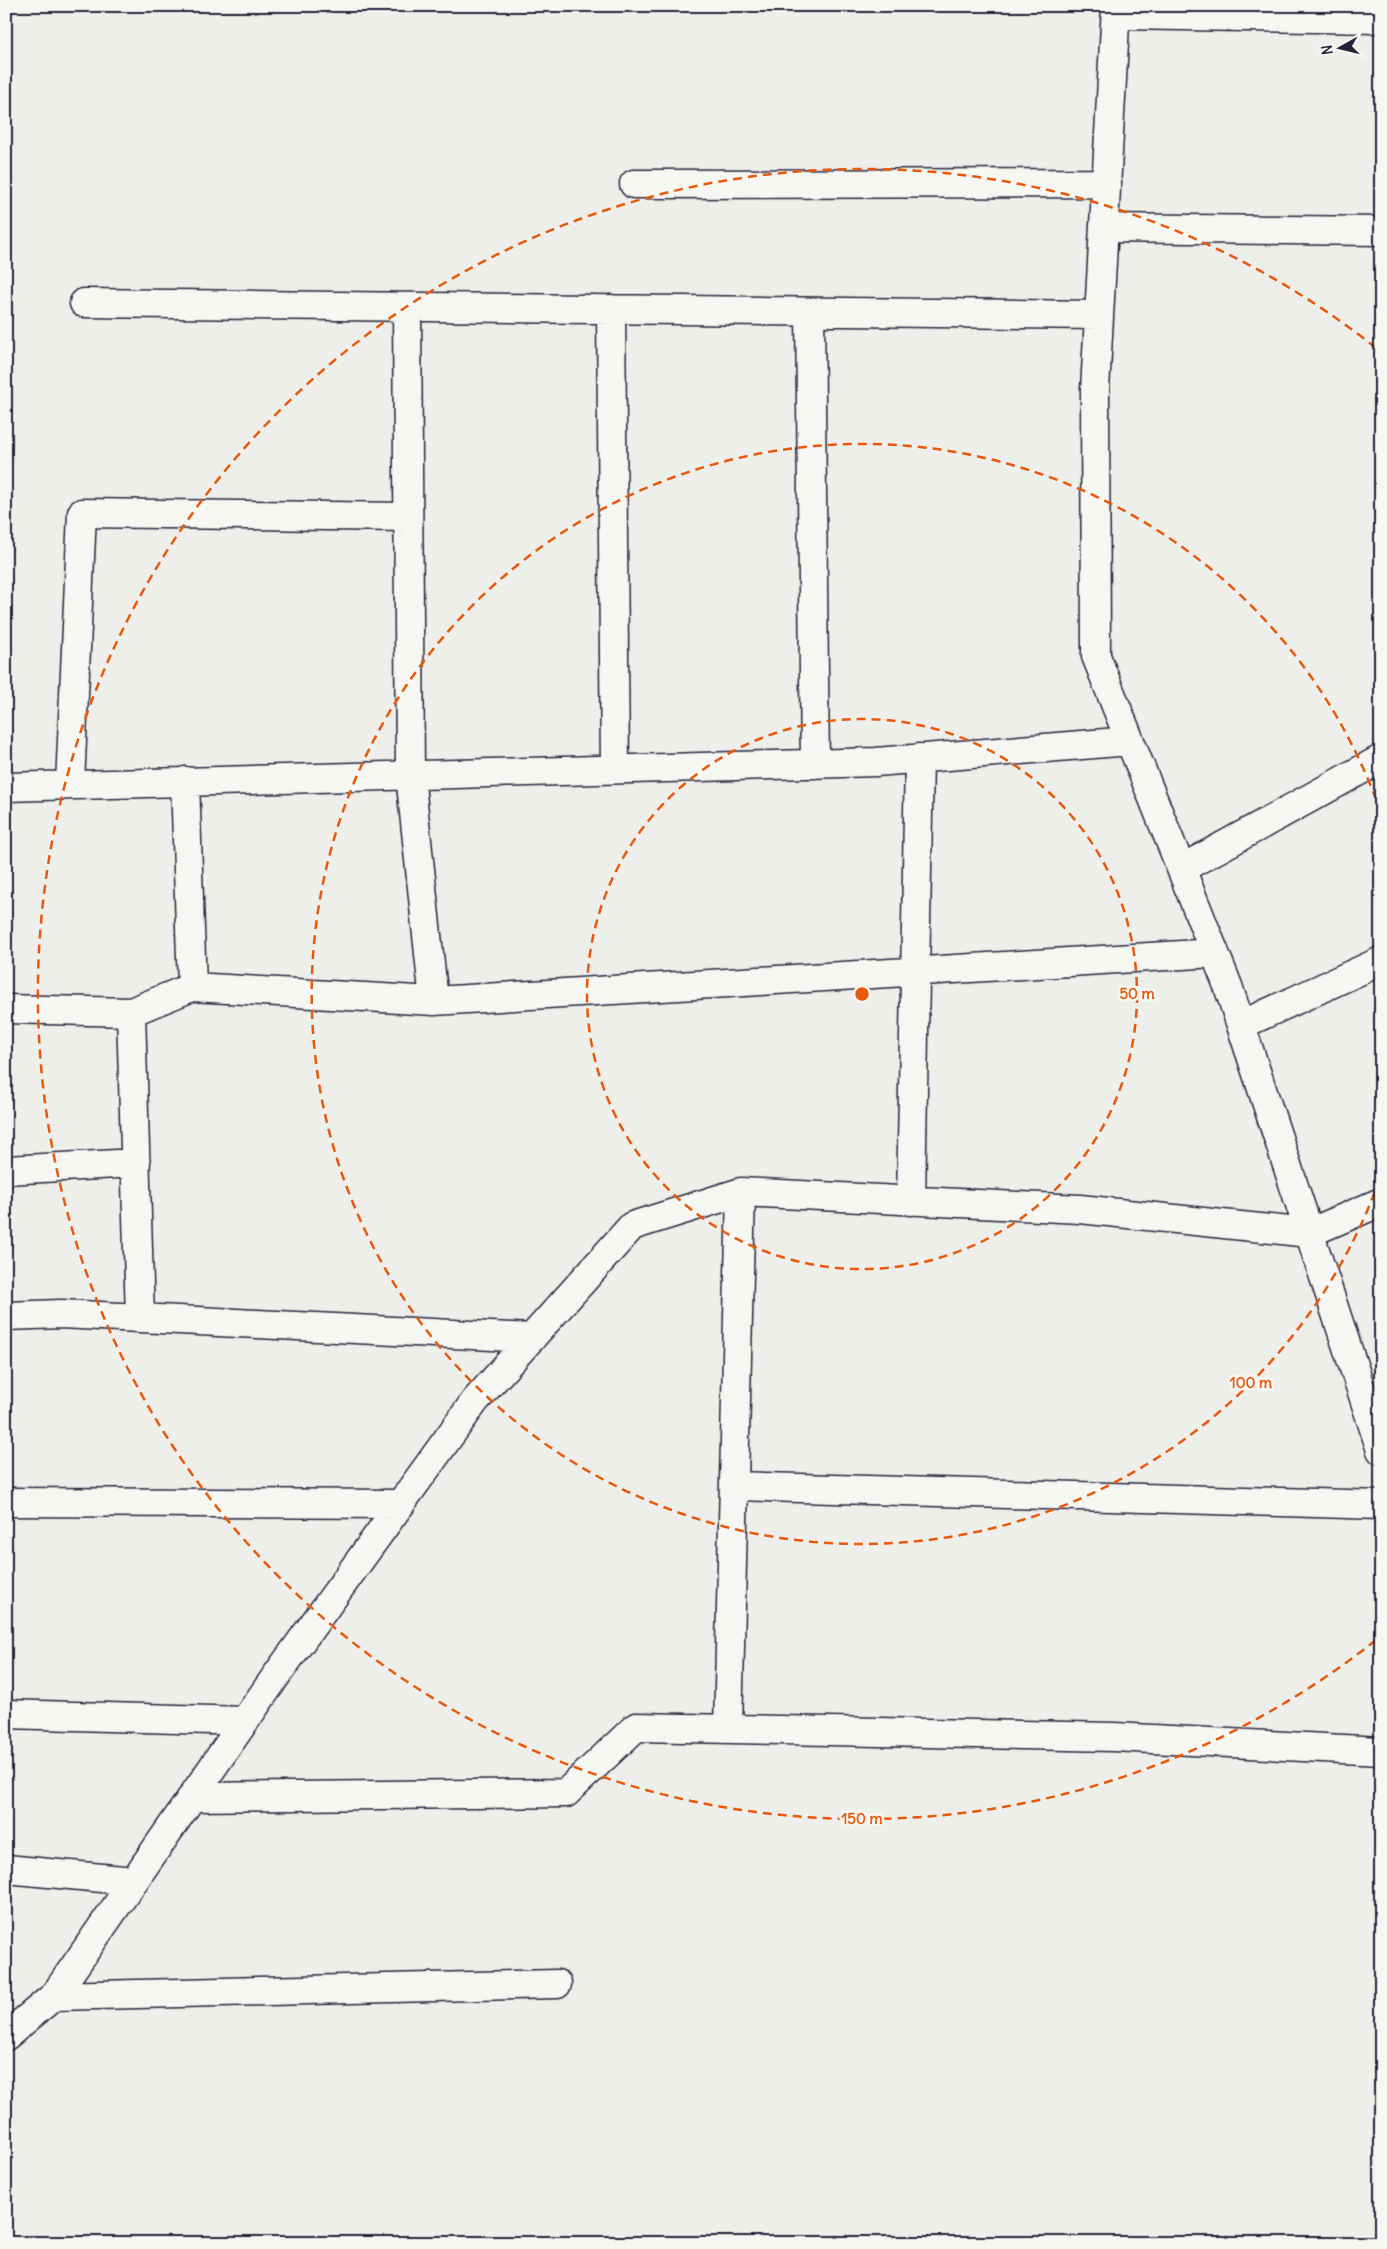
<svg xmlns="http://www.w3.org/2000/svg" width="1387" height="2249" font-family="Delius,sans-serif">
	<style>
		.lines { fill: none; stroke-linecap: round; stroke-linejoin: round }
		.minor-casing { stroke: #22223b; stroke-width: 31 }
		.minor { stroke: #f6f6f2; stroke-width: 28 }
		.ring { fill: none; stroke: #e8590c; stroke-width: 2.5; stroke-dasharray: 9 6 }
		.centre { fill: #e8590c; stroke: #f6f6f2; stroke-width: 2.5 }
		.ring-label { font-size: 15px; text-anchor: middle; font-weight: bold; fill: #e8590c; stroke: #f6f6f2; stroke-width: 5; stroke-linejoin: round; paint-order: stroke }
	</style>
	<rect width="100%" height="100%" fill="#eeeeeb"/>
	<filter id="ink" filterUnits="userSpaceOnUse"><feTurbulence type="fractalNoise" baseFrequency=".02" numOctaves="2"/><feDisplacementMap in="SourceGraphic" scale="10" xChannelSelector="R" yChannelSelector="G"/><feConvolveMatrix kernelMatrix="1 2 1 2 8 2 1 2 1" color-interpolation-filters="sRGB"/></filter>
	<g filter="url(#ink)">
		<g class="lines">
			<defs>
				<path id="minor" d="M1116,6L1095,390L1096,656L1228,986L1381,1450
					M1116,15L1381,19
					M634,184L1107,183
					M1104,228L1381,231
					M84,303L1099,315
					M611,309L615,769
					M810,312L815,764
					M185,781L192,987
					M70,785L82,513L408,517
					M6,787L876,762L1130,741
					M1181,869L1381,759
					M434,1001L1215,953
					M6,1009L131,1012L192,987L434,1001L410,775L407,307
					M131,1012L140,1318
					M1241,1025L1381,961
					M6,1170L136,1163
					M911,1201L919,758
					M6,1316L61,1314L532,1338
					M734,1486L1381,1505
					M6,1502L401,1504
					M6,1714L245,1721
					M728,1729L741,1192
					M192,1797L566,1793L636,1727L1114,1737L1381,1751
					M6,1869L134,1881
					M54,1996L557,1984
					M6,2036L54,1996L276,1676L475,1401L632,1226L741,1192L1080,1209L1309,1233L1381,1202"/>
			</defs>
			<use href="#minor" class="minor-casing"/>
			<use href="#minor" class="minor"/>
		</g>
	</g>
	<g class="ring">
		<circle cx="862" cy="994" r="275"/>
		<path d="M1380 1178A550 550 0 1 1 1380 810"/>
		<path d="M1376 1640A825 825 0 1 1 1376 348"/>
	</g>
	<circle cx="862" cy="994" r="8" class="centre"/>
	<g class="ring-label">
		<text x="1137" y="999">50 m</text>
		<text x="1251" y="1388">100 m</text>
		<text x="862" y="1824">150 m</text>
	</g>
	<rect width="1387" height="2249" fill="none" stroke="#f6f6f2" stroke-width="25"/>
	<rect x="12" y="12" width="1362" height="2224" fill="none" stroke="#22223b" stroke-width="2" filter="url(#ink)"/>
	<g transform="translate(1340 48) rotate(262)" stroke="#f6f6f2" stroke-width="4" paint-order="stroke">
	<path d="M0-4L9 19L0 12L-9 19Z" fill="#22223b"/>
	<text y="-8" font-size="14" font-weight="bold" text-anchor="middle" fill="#22223b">N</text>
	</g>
</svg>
